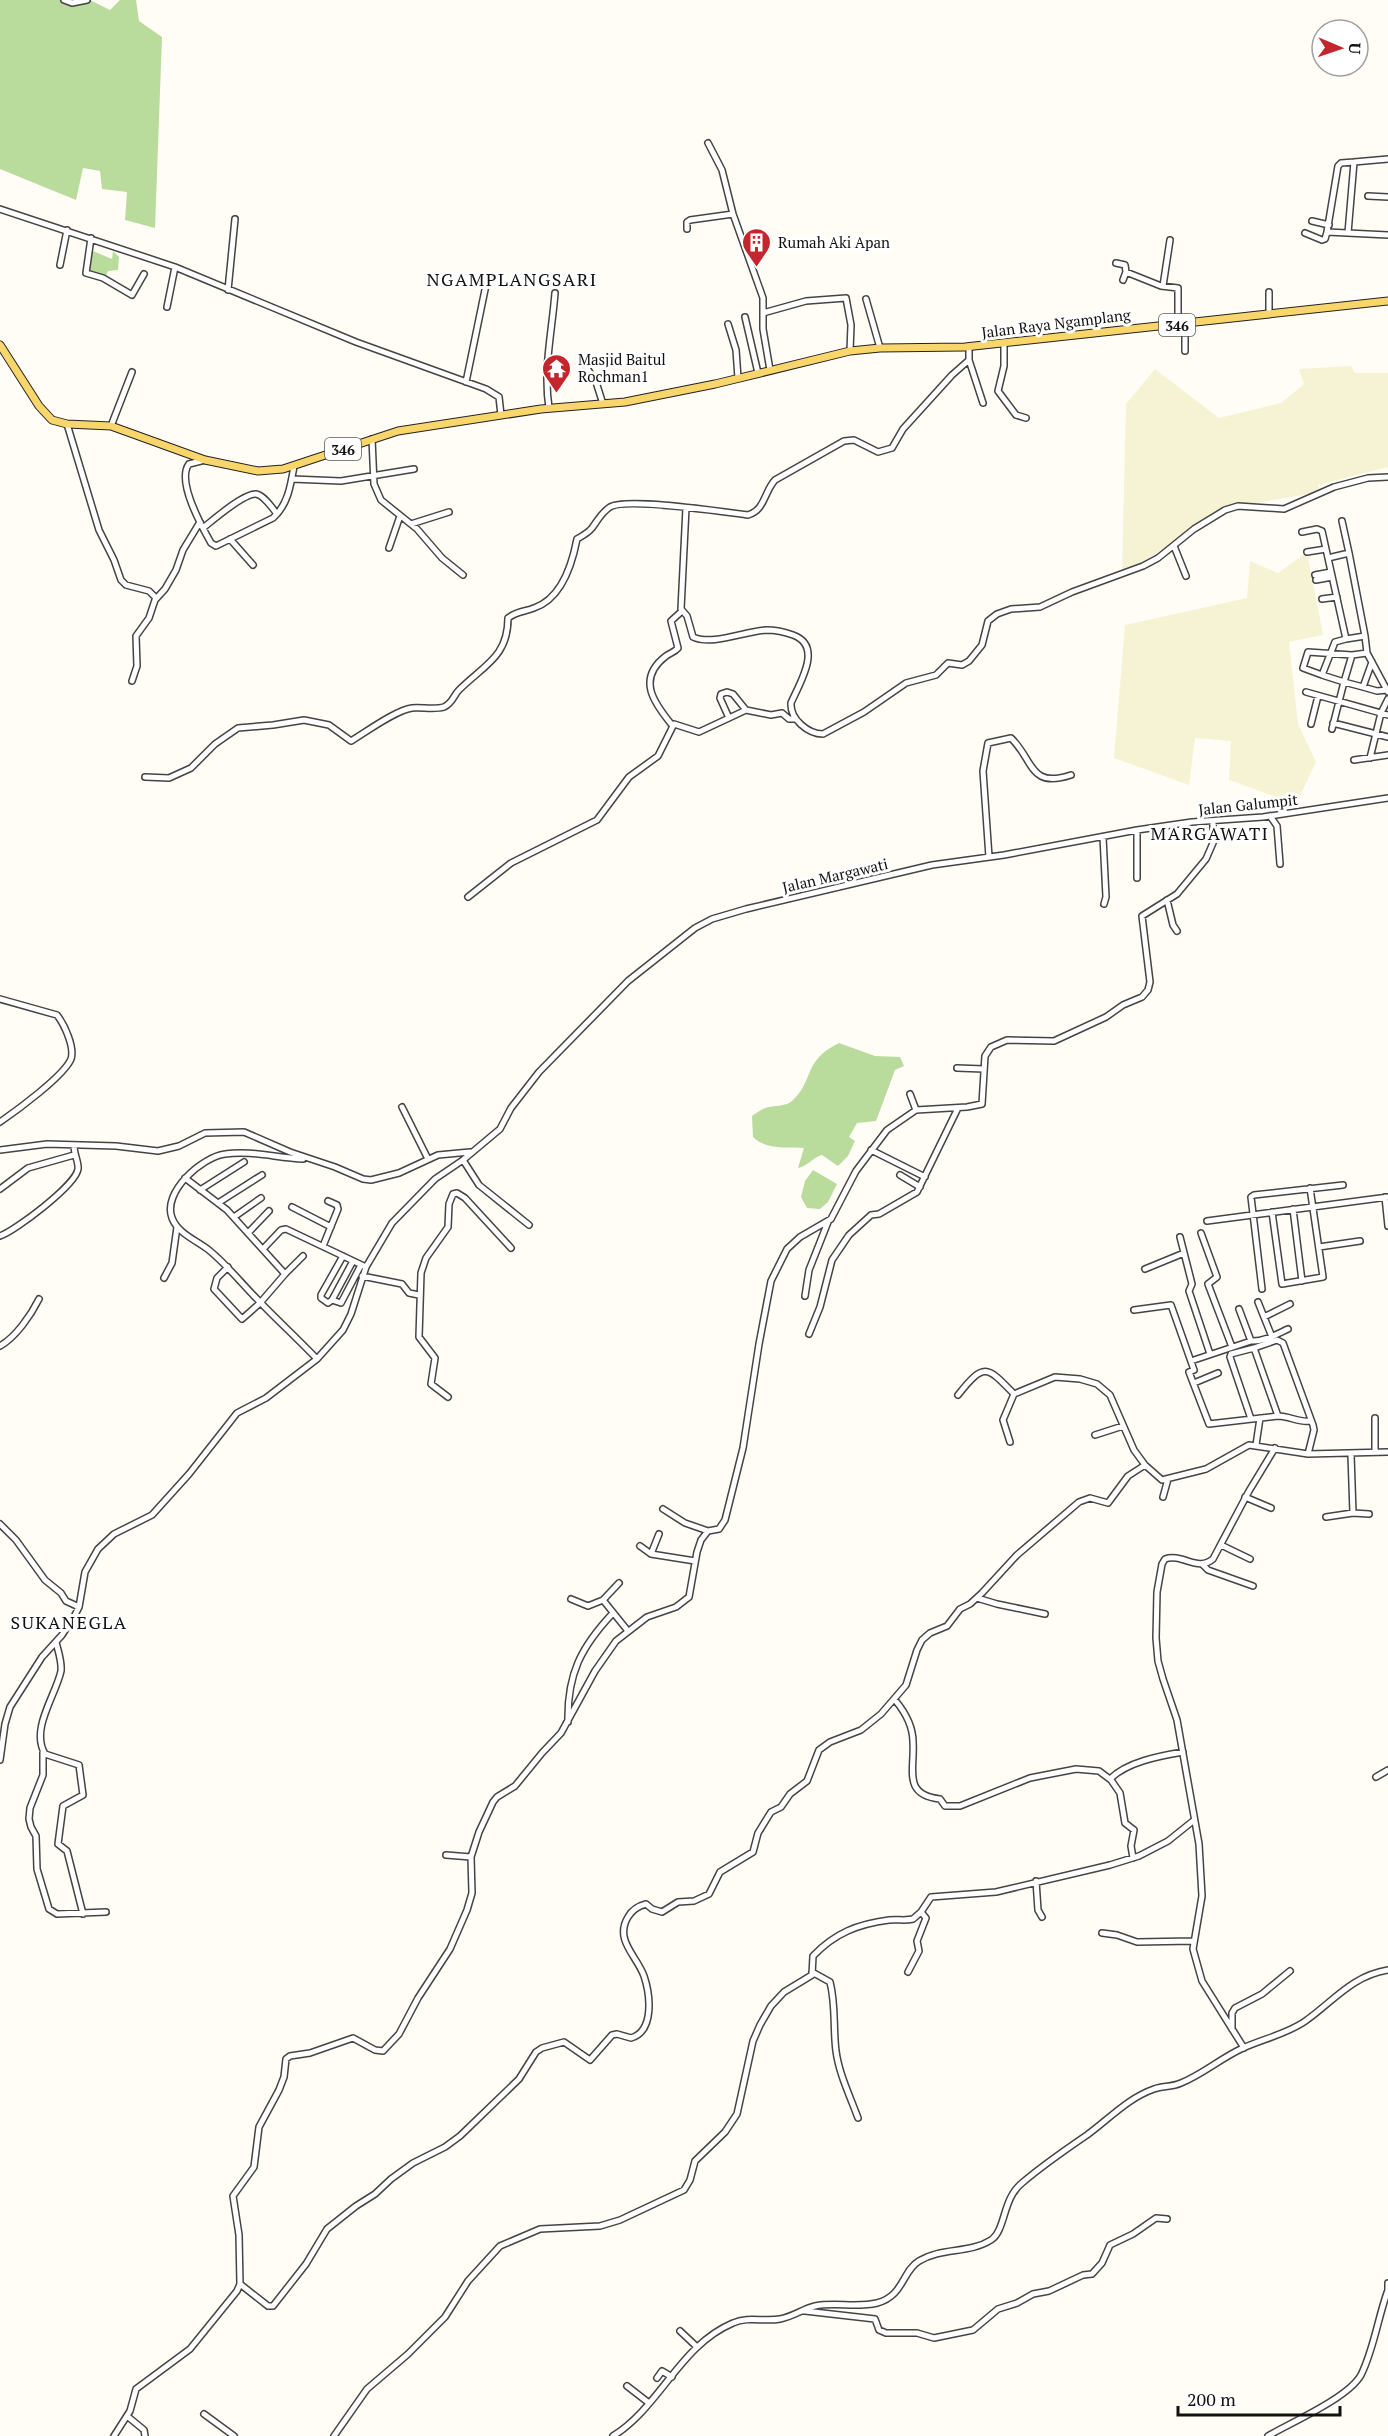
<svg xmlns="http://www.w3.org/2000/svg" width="1388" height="2436" font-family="'PT Serif',serif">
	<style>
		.farmland { fill: #f6f3d4 }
		.forest { fill: #b9dc9c }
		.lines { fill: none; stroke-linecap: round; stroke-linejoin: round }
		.minor-casing { stroke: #444; stroke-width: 8 }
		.major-casing { stroke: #222; stroke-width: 9 }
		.minor { stroke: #fff; stroke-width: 5 }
		.major { stroke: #f9d66b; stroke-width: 7 }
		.labels { text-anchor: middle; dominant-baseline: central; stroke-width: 6; stroke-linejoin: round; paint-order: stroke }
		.shield { fill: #fff; stroke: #585858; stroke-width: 1.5 }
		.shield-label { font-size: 14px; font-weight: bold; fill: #111 }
		.poi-label { font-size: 15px; fill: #111; stroke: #fff; text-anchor: start }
		.street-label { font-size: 15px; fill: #111; stroke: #fff }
		.quarter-label { font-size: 18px; letter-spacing: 1.5px; fill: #111; stroke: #fff }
	</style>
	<rect width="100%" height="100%" fill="#fffdf5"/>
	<path class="farmland" d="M1351,366L1355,373H1388V467L1318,485L1321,492L1232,507L1122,574L1126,404L1155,369L1219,418L1281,403L1304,384L1299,369Z
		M1307,552L1323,635L1289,642L1298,724L1316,762L1296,804L1229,780L1231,741L1195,738L1189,785L1114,758L1125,625L1247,598L1250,561L1278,573Z"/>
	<path class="forest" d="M0,0H90L110,10L120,0H136L139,21L162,37L155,228L125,220L127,192L102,189L100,171L83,168L76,200L0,169Z
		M92,240L94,241L93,251L112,259L113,251L119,257L118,270L108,271L105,278L88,273Z
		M839,1043L875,1056L900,1057L904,1066L895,1070L876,1121L857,1123L849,1137L855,1141L848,1156L838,1166L822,1155C812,1158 808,1166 798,1168L804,1148C786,1147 766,1150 753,1137L752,1116C756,1113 761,1110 765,1108C774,1105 785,1107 792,1101C815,1080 802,1061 839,1043Z
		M813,1170L837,1184L828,1202L820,1209L807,1208L801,1197L805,1181Z"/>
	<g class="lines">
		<defs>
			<path id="minor" d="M64,0L72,3L87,0
				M708,143L722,170L733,214L763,298V329L770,370
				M1354,162L1341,163L1338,166L1327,232L1388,235
				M1368,196L1388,197
				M0,209L175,267L356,342L486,389L499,397L501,415
				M1312,221L1329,225
				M687,229V222L690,220L733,214
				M1305,233L1322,240L1325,239L1327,232
				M1348,233L1354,162L1388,159
				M91,238L86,273L103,278L132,295L144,274
				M1116,263L1125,265L1126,272
				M60,265L67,230
				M1123,280L1126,272L1161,286L1178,288V325
				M1163,286L1170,240
				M228,290L235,219
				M866,299L880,348
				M167,307L175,267
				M763,313L806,301L846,298L851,325L850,351
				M1269,314V292
				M745,317L758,373
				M728,324L736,350L738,378
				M1185,324V351
				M1004,343V366L998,391L1016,415L1026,418
				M969,360L983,403
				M585,365L596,382L603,404
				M466,382L487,280
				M549,408C543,369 552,332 555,293
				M67,424L99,530L114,560L121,580L126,585L149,591L156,598
				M111,426L132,372
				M372,439L374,484L381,500L417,529L442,558L463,575
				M205,460L189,464C176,481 202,527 211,543L216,546L273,518C288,505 291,484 294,466
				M292,479L341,481L414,469
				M686,508L681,609L687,616L693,637C712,646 745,631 766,630C775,630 785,632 793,635C824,646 799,684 791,703C790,719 808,734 823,734L864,712L906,683L936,675L948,663L962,665L969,661L982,645L988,621L997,614L1011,609L1040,607L1072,592L1143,566L1158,558L1194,529L1225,510L1238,506L1284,509L1334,487L1368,478L1388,477
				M1342,521L1349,553
				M411,524L449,512
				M203,528C213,520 244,493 256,494C264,495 273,509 277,514
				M1302,532L1317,529L1322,531L1346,639L1365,636L1367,653L1388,692
				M230,539L253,565
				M1174,546L1186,576
				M389,548L400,516
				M1307,552L1326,549
				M1328,558L1349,553L1365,636
				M1315,575L1331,572
				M1316,580L1332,577
				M1322,599L1337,597
				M1352,655L1367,653
				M1322,675L1303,668L1308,652L1352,655L1344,682L1363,687L1372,662
				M132,681L137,666L136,636L149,618L155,600L165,589L176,570L183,550L200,522
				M1363,687L1377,691L1387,690
				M1306,692L1388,715
				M729,718L746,710
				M1333,723L1388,737
				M1311,724L1318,696
				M672,725C654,703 636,679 666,656C670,653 675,652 678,648L671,621L682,611
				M1332,729L1344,682L1322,675L1335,642L1346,639
				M1370,758L1381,713L1388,699
				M1354,760L1388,755
				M145,777L169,778L191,768L215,744L238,728L273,725L304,720L329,725L351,741C366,732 396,710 412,708C422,707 434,710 444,707C453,703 453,696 459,690C484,665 508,657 508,618C517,611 524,612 534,608C561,599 572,565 577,539C582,536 588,533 592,528C598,520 601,513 610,507C626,497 724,512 748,515C765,510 764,492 775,480L844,441L854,440L878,452L892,448L903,429L952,375L969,360V347
				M1270,816L1277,826L1280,864
				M1137,830V878
				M1103,837L1106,897L1104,904
				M989,857L983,771L988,743L1011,738C1034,760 1029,789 1071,775
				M468,897L511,863L597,820L629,777L658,756L674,724L699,732L729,718L720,698L721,694L727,692L733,694L746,710L771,715L782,713L789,719H795
				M1167,900L1173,925L1177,931
				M0,999L57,1015C64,1024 75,1047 71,1059C64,1076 16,1111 0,1122
				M957,1068L984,1069
				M910,1094L916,1110
				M402,1107L428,1159
				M0,1150L47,1144L116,1146L158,1151L179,1146L205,1133L244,1132L290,1152L335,1167L363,1179L371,1180L399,1173L438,1155L470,1152
				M871,1150L925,1177
				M303,1159C277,1158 251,1150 225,1154C202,1157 162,1192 172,1218C178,1234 198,1241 210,1251C228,1266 242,1284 258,1300C277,1320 298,1339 317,1359
				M463,1160L479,1185L529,1225
				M900,1175L920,1187
				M185,1178L227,1210L285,1274L260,1303L242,1319L214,1289L217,1278L228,1267
				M0,1189L28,1168L74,1155
				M200,1190L244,1162
				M1385,1197L1388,1226
				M218,1203L262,1175
				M292,1207L331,1227
				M1293,1209L1302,1281
				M1272,1212L1282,1284L1323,1277L1310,1188
				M234,1217L261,1198
				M1207,1221L1388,1197
				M248,1233L269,1211
				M1201,1233L1217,1277L1208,1284L1232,1347
				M0,1236C15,1231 76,1185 78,1169C79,1163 74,1154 74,1146
				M1180,1237L1192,1284L1189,1291L1210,1354
				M323,1246L338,1209L337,1205L328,1201
				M1319,1247L1360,1241
				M263,1249L281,1230L286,1229L366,1267
				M343,1256L321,1295V1298L328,1303L332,1300L353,1261
				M1145,1269L1184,1253
				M285,1274L303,1256
				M362,1276L402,1284L409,1293L419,1295
				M164,1278L172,1263L177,1227
				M1262,1289L1251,1197L1254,1195L1343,1185
				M805,1296L809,1270L828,1222
				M332,1300L341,1303L361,1265
				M1258,1302L1272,1337
				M1239,1309L1251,1341
				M1134,1310L1171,1305L1194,1370L1189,1372L1209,1424L1278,1416C1290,1416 1299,1423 1311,1421
				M1264,1317L1290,1304
				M809,1334L820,1307L832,1260L849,1235L871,1215L879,1214L917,1192L958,1108
				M0,1346C16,1337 31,1315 39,1299
				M1191,1361L1251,1341C1263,1342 1277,1334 1288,1329
				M1194,1383L1218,1373
				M958,1395C984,1362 987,1366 1014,1394L1055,1377L1080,1379L1097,1384L1110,1395L1134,1450L1145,1465L1162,1480L1206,1469L1249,1445L1308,1454L1388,1452
				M448,1397L431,1384L435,1358L419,1337L421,1273L426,1258L448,1227L449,1204L453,1194L457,1193L465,1198L511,1248
				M1278,1416L1254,1348L1277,1340L1283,1343L1313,1425L1314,1430L1308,1454
				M1251,1419L1230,1357L1231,1354L1254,1348
				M1095,1435L1123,1426
				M1010,1442L1003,1420L1014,1394
				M1256,1445L1260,1418
				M1375,1452V1418
				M1351,1455L1353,1513
				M1145,1465L1128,1476L1108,1503L1090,1498L1079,1502L1017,1555L982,1593L970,1604L960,1609L947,1626L930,1633L922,1640L917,1650L906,1685L881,1714L861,1730L830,1742L819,1750L807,1781L790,1794L781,1807L771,1812L758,1833L753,1852L720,1872L709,1894L694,1901L678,1902L662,1912L652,1909L646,1904C638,1906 632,1910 628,1917C614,1940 637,1956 644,1976C650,1994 655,2031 631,2038L617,2034L612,2035L590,2060L564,2042L542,2048L536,2052L519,2079L460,2136L445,2147L413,2163L391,2179L375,2194L356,2206L327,2229L306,2264L273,2306H268L240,2284L239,2235L233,2196L254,2167L259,2127L279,2090L284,2077L286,2059L290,2056L310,2053L353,2038L375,2050L383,2051L399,2034L418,1998L450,1949L467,1910L472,1893L471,1857L479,1832L493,1802L497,1797L515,1786L542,1753L561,1733L595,1671L616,1641L647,1617L676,1607L689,1597L697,1552L701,1540L708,1531L719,1529L725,1520L743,1448L759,1344L771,1281L787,1249L800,1237L831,1219L856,1171L887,1130L916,1110L967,1107L982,1104L985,1056L991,1047L1007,1040L1054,1041L1106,1017L1123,1005L1142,997L1148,990L1150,982L1142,916L1177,894L1206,859L1213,843V821
				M1163,1497L1168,1479
				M1245,1497L1271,1508
				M663,1509L685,1523L708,1531
				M1326,1517L1353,1513L1369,1514
				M0,1524L16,1540L45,1580L61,1593L66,1601L79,1607
				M1221,1545L1250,1559
				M640,1546L651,1554L695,1561
				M651,1554L659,1534
				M1202,1564L1208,1570L1253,1586
				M619,1583L603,1600L628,1631
				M977,1598L997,1604L1045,1614
				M571,1599L588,1606L603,1600
				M56,1642C58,1651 62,1661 61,1671C56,1695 30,1729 45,1754L79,1765L83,1795L63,1806L58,1844L67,1851L83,1914
				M895,1700C905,1712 913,1726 913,1742C915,1769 902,1795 940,1799L945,1806H960L1030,1778L1076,1769L1099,1771L1111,1780L1120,1793L1125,1823L1134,1830L1131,1846L1133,1858
				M568,1722C567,1674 581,1647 613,1613
				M43,1752V1775L30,1808L29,1819L31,1827L36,1836L37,1869L49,1909L57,1914L106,1912
				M0,1760L5,1724L10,1707L42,1657L62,1635L75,1615L79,1607L85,1572L98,1549L114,1534L152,1515L189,1474L237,1413L266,1398L317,1359L343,1330L351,1314L366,1267L392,1223L435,1179L463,1160L500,1129L511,1108L539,1072L628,981L695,928L712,919L746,909L932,865L1004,855L1137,830L1192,822L1263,817L1388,798
				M1376,1777L1388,1770
				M1110,1779C1127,1762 1159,1756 1183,1752
				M446,1855L471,1857
				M1036,1881L1038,1910L1042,1917
				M1102,1933L1117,1935L1137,1942L1193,1941
				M812,1972L830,1982C836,2005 833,2028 836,2051C839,2074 850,2096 858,2118
				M908,1972L919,1951L917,1941L926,1918L921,1912
				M1232,2029V2013L1235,2008L1262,1994L1290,1971
				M1244,2048L1202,1981L1193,1949L1202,1896L1199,1844L1177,1720L1163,1679L1158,1661L1156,1638L1157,1592L1162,1564L1165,1559C1182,1553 1198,1572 1213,1559L1249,1491L1275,1448
				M805,2311L875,2319L879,2330L886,2333H917L934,2338L973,2330L998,2309L1017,2303L1033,2294L1049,2291L1083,2275L1092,2274L1102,2263L1110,2245L1133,2234L1156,2218L1167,2219
				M680,2331L697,2347
				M657,2378L662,2371L672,2377
				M627,2386L649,2403
				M204,2414L234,2436
				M127,2416L144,2430L145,2436
				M114,2436L130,2411L136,2389L190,2349L237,2291L240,2284
				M334,2436L367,2389L408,2354L445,2317L468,2281L500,2246L540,2229L600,2226L620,2220L684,2190L690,2180L695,2161L725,2132L737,2114L753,2041L760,2025L771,2006L784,1992L812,1975L813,1956C835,1933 858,1924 889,1920C897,1919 905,1921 913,1919L921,1912L931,1897L996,1892L1110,1865L1139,1856L1168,1841L1193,1821
				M613,2436C660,2407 680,2345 733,2323C748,2316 764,2322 780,2319C792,2317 803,2309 815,2306C835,2302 857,2308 877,2303C904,2296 902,2271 919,2261C942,2247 969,2254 991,2240C1006,2230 1002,2199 1022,2183C1043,2165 1065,2150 1087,2135C1109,2119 1128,2098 1154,2089C1163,2086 1172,2087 1181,2083C1203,2074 1221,2058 1243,2048C1263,2039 1286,2034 1304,2022C1333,2002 1351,1976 1388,1970
				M1268,2436C1292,2422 1348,2398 1361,2375C1374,2349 1378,2317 1388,2290V2283"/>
			<path id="major" d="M0,345L39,406L52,420L67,424L111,426L205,460L258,471L283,469L398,431L541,409L625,402L715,384L850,351L880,348L965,347L1388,301"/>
		</defs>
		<use href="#minor" class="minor-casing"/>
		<use href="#major" class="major-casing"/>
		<use href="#minor" class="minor"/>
		<use href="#major" class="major"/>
	</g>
	<defs>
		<symbol id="building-pin" viewBox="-11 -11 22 30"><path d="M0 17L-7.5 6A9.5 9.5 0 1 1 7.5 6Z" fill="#c4262e" stroke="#fff"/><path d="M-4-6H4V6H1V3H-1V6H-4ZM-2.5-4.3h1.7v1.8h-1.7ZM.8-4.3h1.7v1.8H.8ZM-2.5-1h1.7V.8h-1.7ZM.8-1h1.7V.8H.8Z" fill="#fff"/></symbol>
		<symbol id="temple-pin" viewBox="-11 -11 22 30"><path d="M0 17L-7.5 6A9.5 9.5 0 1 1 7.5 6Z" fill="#c4262e" stroke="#fff"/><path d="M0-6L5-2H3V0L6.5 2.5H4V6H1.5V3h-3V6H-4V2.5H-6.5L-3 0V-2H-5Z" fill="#fff"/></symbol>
	</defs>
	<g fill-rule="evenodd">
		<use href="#building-pin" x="740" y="226" width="33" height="45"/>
		<use href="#temple-pin" x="540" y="352" width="33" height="45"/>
	</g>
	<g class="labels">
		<g class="shield">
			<rect x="1159" y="314" width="36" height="22" rx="4.5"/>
			<rect x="325" y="438" width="36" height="22" rx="4.5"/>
		</g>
		<g class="shield-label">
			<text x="1177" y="325">346</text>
			<text x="343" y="449">346</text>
		</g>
		<g class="poi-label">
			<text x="778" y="242">Rumah Aki Apan</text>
			<text x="578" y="359">Masjid Baitul<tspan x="578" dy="17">Rochman1</tspan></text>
		</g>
		<g class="street-label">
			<text transform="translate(1056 323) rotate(-7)">Jalan Raya Ngamplang</text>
			<text transform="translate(1248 804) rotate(-6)">Jalan Galumpit</text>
			<text transform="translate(835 875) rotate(-13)">Jalan Margawati</text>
		</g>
		<g class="quarter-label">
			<text x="512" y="279">NGAMPLANGSARI</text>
			<text x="1210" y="833">MARGAWATI</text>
			<text x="69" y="1622">SUKANEGLA</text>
		</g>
	</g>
	<g transform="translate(1340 48) rotate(92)"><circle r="28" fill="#ffffff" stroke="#a0a0a0" stroke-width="1.5"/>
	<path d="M0-4.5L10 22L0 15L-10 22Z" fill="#c4262e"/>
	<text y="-9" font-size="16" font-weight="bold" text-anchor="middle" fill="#111111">U</text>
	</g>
	<path d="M1178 2406v9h162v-9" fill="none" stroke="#111111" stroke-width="3"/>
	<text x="1187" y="2406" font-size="18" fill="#111111" stroke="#ffffff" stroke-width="4.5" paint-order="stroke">200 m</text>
</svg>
